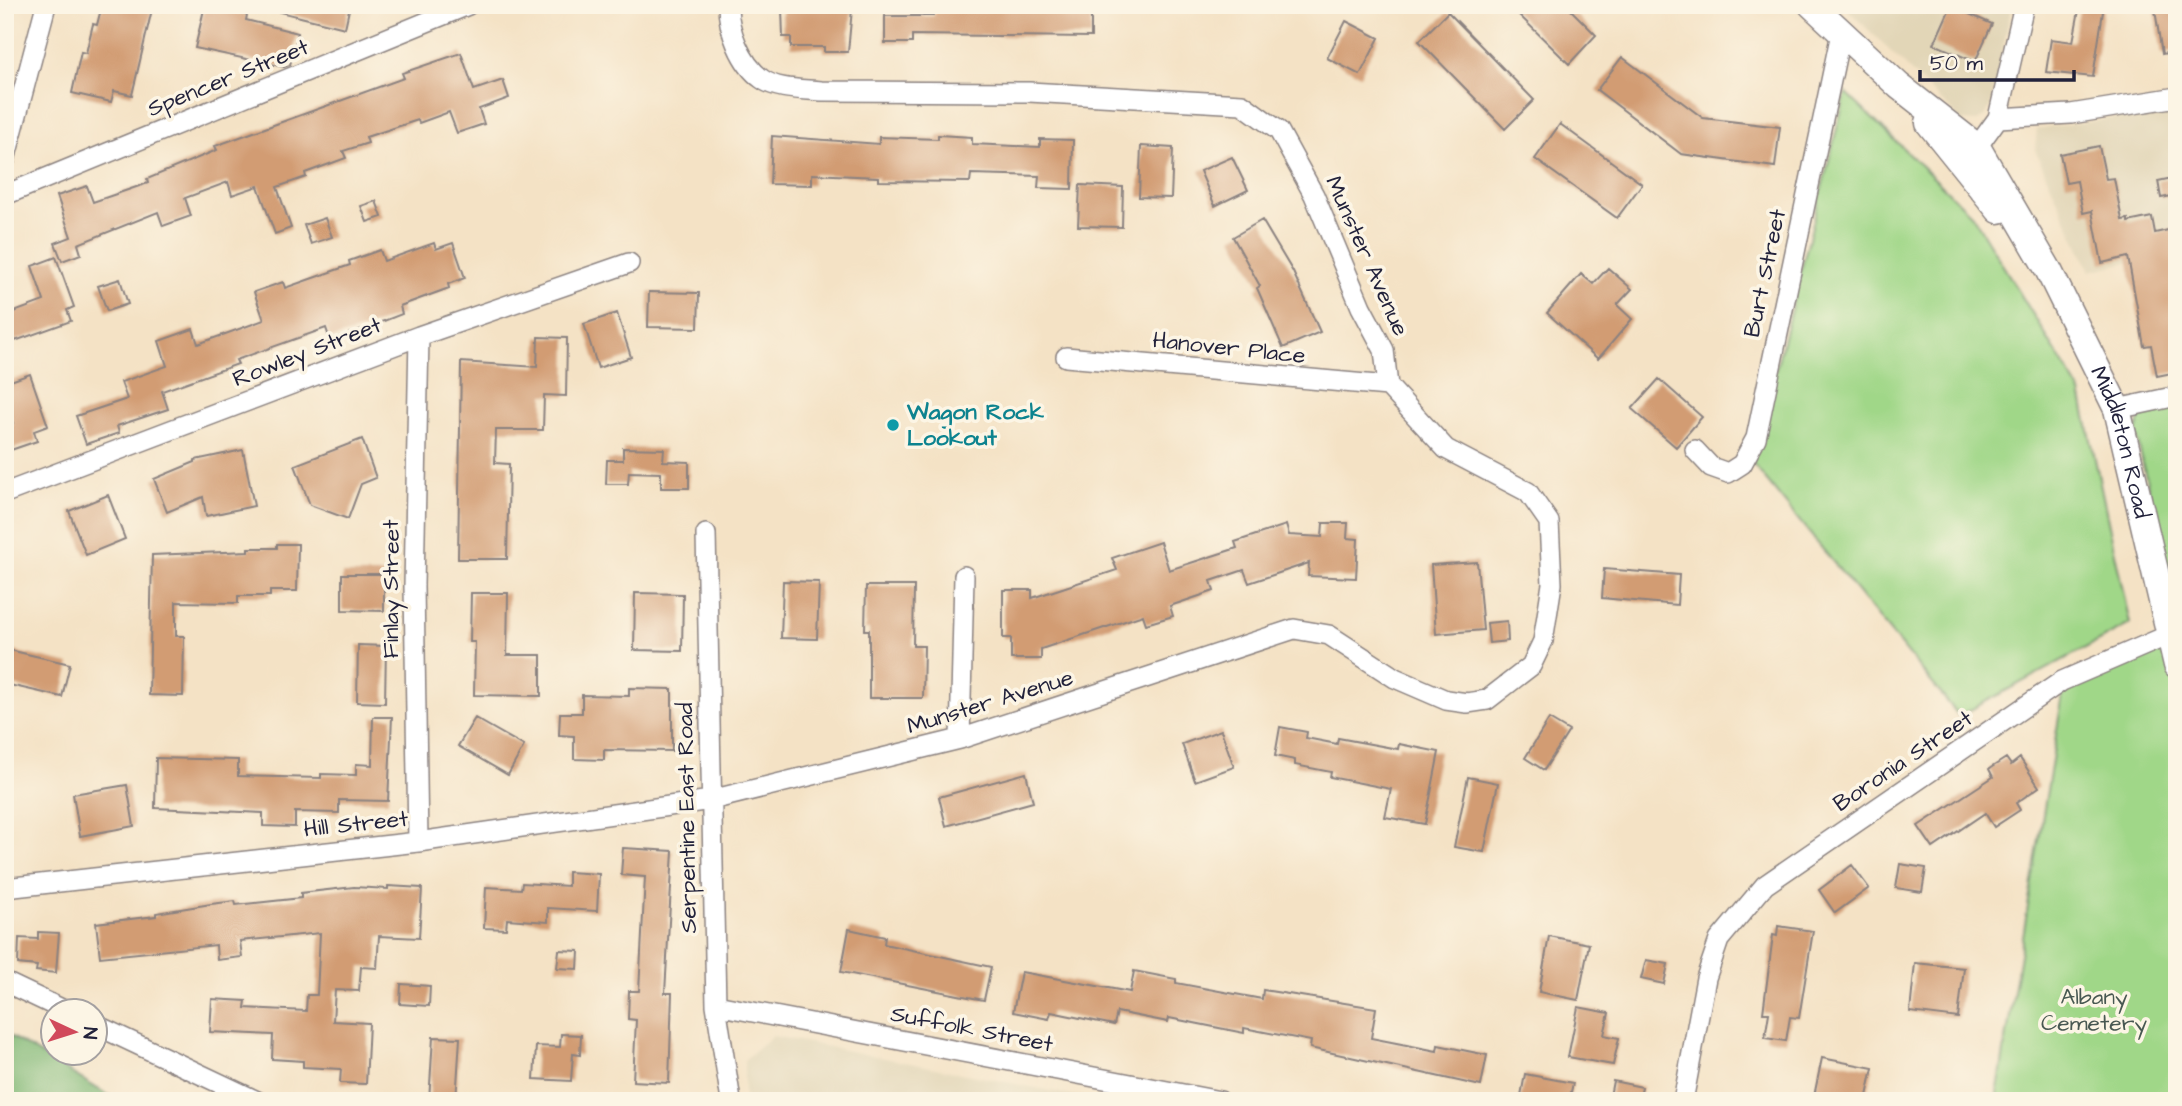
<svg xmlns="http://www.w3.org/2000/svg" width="2182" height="1106" font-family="'Architects Daughter',sans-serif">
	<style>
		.built { fill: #e2d6b7 }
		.green { fill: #a0d788; stroke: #617c62; stroke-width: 2 }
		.forest { fill: #80b874; stroke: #516d58; stroke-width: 2 }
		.building { fill: #d29c73 }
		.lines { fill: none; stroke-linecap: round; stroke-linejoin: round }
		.street-casing { stroke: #8b8280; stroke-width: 22 }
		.secondary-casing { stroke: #8b8280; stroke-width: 29 }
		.street { stroke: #fff; stroke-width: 19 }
		.secondary { stroke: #fff; stroke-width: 26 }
		.culture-dot { fill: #0f9aa8; stroke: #fcf5e5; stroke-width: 2.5 }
		.labels { text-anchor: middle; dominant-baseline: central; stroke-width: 7; stroke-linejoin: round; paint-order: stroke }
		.street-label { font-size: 23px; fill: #22223b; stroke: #fcf5e5 }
		.culture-label { font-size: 23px; font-weight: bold; fill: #0d838f; stroke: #fcf5e5; text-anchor: start }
		.park-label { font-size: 23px; fill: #485852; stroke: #fcf5e5 }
	</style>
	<rect width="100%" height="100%" fill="#fcf5e5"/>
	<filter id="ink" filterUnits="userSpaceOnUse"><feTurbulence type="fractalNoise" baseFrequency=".0143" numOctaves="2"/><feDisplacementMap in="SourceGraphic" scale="14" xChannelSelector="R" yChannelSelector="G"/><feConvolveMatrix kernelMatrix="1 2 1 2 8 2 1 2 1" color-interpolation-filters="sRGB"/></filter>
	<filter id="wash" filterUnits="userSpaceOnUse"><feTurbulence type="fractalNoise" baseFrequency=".00686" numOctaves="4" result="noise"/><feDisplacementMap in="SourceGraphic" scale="28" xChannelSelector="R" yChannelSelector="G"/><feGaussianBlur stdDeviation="1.57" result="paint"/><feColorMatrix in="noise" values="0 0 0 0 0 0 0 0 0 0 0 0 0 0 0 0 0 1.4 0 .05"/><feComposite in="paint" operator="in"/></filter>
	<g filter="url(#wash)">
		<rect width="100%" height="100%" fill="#f4e2c5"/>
		<path class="built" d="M1843,5H2012L1991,105L1985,116L1976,122L1962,121Z
			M2167,111L2177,159V250L2090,271L2035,150L2037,129Z
			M773,1036L1101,1101H744V1060Z"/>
		<path class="green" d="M1846,93L1972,215L2081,393L2130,624L1959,716L1752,463Z
			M2177,404V616L2136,433L2143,410Z
			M2177,642V1101H1996L2063,693L2128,661Z"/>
		<path class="forest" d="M5,1033L118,1101H5Z"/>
		<g id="blocks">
			<path class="building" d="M102,5H153L132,95L114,91L111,102L72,93L81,52L86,53L93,24L97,25Z
				M205,5L247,15L246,20L298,33L290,65L284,67L195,48Z
				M277,5H350L345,28L276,11Z
				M934,5H1091V37L912,35V43H885V16H934Z
				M1509,5H1566L1596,35L1569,64Z
				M2080,5H2104L2093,77L2046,72L2051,39L2073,42Z
				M1951,6L1992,24L1975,62L1934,44Z
				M2177,6V51L2162,54L2155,10Z
				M782,9H852L848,52H824V47H791V37H783Z
				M1448,12L1534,100L1505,129L1419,41Z
				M1346,21L1379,38L1360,75L1327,58Z
				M461,53L474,90L503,80L509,98L479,109L484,124L457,133L449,112L419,123L418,120L366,137L368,143L343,151L346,158L305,173L306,177L277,187L291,228L275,234L258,186L232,195L228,182L185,198L191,216L163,226L158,212L78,244L81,254L62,261L55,243L71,237L57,196L87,186L93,202L148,183L147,179L217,150L215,146L404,78L402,73Z
				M1622,57L1703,118L1780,127L1775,167L1681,154L1597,90Z
				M1560,124L1642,184L1617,218L1535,159Z
				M938,135L972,137V144L1040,147V139L1073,140L1072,189L1038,188L1039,176L971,174L970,182L878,181V177L812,174V185L770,184L772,136L879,144V137L938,139Z
				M1141,146L1173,148L1171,198L1139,197Z
				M2099,146L2106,179L2114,178L2122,220L2128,219V222L2152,217L2155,233L2177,228V372L2157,376L2151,345L2144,346L2128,257L2102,263L2092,211L2083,213L2077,181L2066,183L2060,154Z
				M1232,157L1248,190L1215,206L1200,171Z
				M2177,177V195L2161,198L2158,181Z
				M1080,185L1123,187L1122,227L1078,226Z
				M376,201L382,217L367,222L361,206Z
				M325,218L332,237L311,244L304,225Z
				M1262,220L1293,272L1320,332L1283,348L1257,288L1260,286L1233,237Z
				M434,243L436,249L453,243L465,278L448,284L449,288L400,306L402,314L366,328L330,340L326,328L236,360L238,364L162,391L168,409L117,426L119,433L86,444L76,416L127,399L121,382L167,366L159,341L193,329L198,344L264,320L254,292L283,282L285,288L350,265L349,261L380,250L384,261Z
				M56,257L74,307L67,310L71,321L15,341L6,315L44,301L32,266Z
				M1608,268L1632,289L1617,305L1632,319L1598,359L1547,313L1581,274L1593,284Z
				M120,279L128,304L107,311L98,286Z
				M649,292L699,293L698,328L648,327Z
				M617,313L631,357L598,368L584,324Z
				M538,337L567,338L566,396L544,395L543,430H496L495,463L509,464L507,559H458L461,362L537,367Z
				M30,374L48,426L34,431L37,441L5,452V426L13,423L5,400V383Z
				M1659,379L1702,417L1676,447L1632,409Z
				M362,439L376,478L361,484L348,519L310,505L295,465Z
				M623,448L664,449L663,461L689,462V488H661V473L629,472L628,484H606L607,460H623Z
				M243,450L254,506L206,516L203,497L167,512L154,479L195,462V460Z
				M108,495L125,539L86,555L69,511Z
				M1323,523H1348L1347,538L1358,539L1356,578L1308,576L1309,563L1249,583L1244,570L1211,581L1214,591L1170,606L1173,616L1146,624L1143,615L1041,649V659H1011V638H1003V590H1032V598L1117,570L1112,558L1160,542L1169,570L1237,548L1235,542L1286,525L1289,535L1322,537Z
				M277,544H298L297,591H270V596H238V603L176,602V636H184L183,696L149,695L152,555L248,551V548H277Z
				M1477,562L1483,630L1436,634L1431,565Z
				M1604,569L1679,575L1677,605L1602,598Z
				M342,574H384V611L342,610Z
				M783,581L819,582L817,639L781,638Z
				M866,586H914L913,646H924L923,698H869V630H865Z
				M471,593H508L507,655H541V696L474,695L475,642H470Z
				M635,593L683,594L682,651L634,650Z
				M1507,621L1508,641L1489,643L1487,623Z
				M358,645L386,646L385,703L357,702Z
				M5,649L70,664L62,697L5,684Z
				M629,688L672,689V751L604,750V760L574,759V736L559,735L560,713H582V695L629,696Z
				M373,717H392L388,801L339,800V813L295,812V827L263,826V813L155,808L156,758L238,760V776L321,778V774L356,775V764L372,765Z
				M475,718L524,746L508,775L458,746Z
				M1549,719L1569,731L1544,770L1525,758Z
				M1280,727L1307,732L1306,738L1337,744L1338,738L1398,749L1399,744L1439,752L1425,824L1385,817L1391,789L1330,777L1331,772L1295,765V760L1275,756Z
				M1221,730L1234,767L1195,781L1182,744Z
				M2006,758L2011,765L2020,758L2039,787L2016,803L2020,810L1994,827L1985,813L1933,848L1918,826L1993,777L1989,769Z
				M1026,773L1033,802L946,826L939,797Z
				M1468,777L1498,783L1484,852L1454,847Z
				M127,785L134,826L80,836L73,794Z
				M623,848L673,851L665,993H672L669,1083L633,1081L636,1020L628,1019L629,991H639L645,877L621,875Z
				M1900,864L1926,868L1922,892L1896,888Z
				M1852,865L1869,888L1835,913L1819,890Z
				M568,872L599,874L597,911L548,908V922L507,919L506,929L484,928L486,887L521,889L522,883L568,886Z
				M388,886L422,888L419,938L379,936L377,968L361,967L359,991L335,990L333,1021L369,1023L366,1084L340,1083L341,1069L303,1067V1061L272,1059L273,1035L210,1032L212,999L246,1001L245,1008L306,1011L307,995H317L320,933L240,941L242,957L217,960L216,945L100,957L96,923L156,916V913L211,904L235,901L236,905L301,898V893L354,887L388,889Z
				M1778,926L1813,931L1799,1018L1790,1017L1786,1041L1765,1038L1769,1013H1763L1773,935L1777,936Z
				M849,929L885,937L884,944L991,967L984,1000L841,972Z
				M38,932L59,933L56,973L36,971L37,966L18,964L19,938L38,939Z
				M1549,936L1589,944L1578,1000L1539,992Z
				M559,950L579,951L578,969L557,968Z
				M1646,960L1668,964L1664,984L1641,979Z
				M1915,963L1964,968L1958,1018L1910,1012Z
				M1134,971L1176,979V983L1262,999L1263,990L1376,1008L1371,1038L1437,1051L1438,1045L1487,1055L1481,1086L1310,1048L1311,1041L1244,1028V1033L1169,1018L1168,1022L1117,1012L1114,1025L1051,1012L1049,1019L1013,1012L1021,972L1130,992Z
				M401,984L430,986L429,1006L400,1004Z
				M1578,1007L1609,1013L1604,1035L1619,1038L1613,1065L1568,1057Z
				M561,1034L581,1035L580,1055L573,1054L571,1081L534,1079L536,1046L560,1047Z
				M433,1037L460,1038L456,1101H429Z
				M1822,1058L1873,1068L1866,1101L1836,1098V1101H1813Z
				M1525,1074L1573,1083L1569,1101H1520Z
				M1613,1081L1642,1087L1639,1101H1609Z"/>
		</g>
	</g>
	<g filter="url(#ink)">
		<use href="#blocks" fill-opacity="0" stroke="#8b8280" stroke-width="2"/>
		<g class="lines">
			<defs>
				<path id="street" d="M1998,118L2071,114L2177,97
					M1977,147L1998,118L2024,5
					M5,160L46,5
					M5,195L468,5
					M1066,357L1388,386
					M2117,409L2177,396
					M1695,450L1711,467L1728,473L1742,464L1756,438L1841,33
					M5,493L419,336L629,263
					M706,534L716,1005L731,1101
					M960,739L964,576
					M418,842L414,586L419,336
					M5,888L418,842L711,800L960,739L1294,629L1329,635L1395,678L1446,700L1467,703L1487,700L1531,666L1543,641L1552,584L1549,522L1528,492L1446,449L1388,386L1384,350L1361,307L1314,195L1279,131L1242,104L1029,92L821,91C803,89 777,90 762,79C741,64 728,30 728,5
					M5,982L68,1012
					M716,1005L1220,1101
					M94,1024L257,1101
					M1683,1101L1706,978L1719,940L1765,885L2062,681L2171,634"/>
				<g id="secondary">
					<path id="s1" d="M1812,5L1899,86L1977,147L2048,269L2117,409L2177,665"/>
					<path d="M1929,123L1999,210"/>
				</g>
			</defs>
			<use href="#street" class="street-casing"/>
			<use href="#secondary" class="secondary-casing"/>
			<use href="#street" class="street"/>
			<use href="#secondary" class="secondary"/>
		</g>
	</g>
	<circle class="culture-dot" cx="893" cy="425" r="7"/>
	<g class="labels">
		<g class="street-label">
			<text transform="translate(228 78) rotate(-22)">Spencer Street</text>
			<text transform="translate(1367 256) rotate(66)">Munster Avenue</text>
			<text transform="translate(1765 273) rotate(-78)">Burt Street</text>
			<text transform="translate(1229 348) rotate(6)">Hanover Place</text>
			<text transform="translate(307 352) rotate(-21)">Rowley Street</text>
			<text stroke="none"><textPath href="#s1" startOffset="548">Middleton Road</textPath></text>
			<text transform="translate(391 589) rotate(-90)">Finlay Street</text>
			<text transform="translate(990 702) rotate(-17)">Munster Avenue</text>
			<text transform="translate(1903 761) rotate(-34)">Boronia Street</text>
			<text transform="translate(687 818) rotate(-91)">Serpentine East Road</text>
			<text transform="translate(356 824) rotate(-6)">Hill Street</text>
			<text transform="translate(972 1029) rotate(11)">Suffolk Street</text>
		</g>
		<g class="culture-label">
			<text x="907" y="412">Wagon Rock<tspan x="907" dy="26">Lookout</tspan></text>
		</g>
		<g class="park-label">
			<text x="2094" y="997">Albany<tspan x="2094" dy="26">Cemetery</tspan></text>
		</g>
	</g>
	<rect width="2182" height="1106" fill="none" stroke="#fcf5e5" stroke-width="28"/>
	<g transform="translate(74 1032) rotate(94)"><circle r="33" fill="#fcf5e5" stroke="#a5a1a1" stroke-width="2"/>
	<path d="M0-5L12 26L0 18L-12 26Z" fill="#d1495b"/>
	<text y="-10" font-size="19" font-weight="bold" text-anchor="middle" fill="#22223b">N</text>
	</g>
	<path d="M1920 70v10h154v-10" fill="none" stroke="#22223b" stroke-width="3.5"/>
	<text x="1930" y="70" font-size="21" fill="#22223b" stroke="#fcf5e5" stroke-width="5" paint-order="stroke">50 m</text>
</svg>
